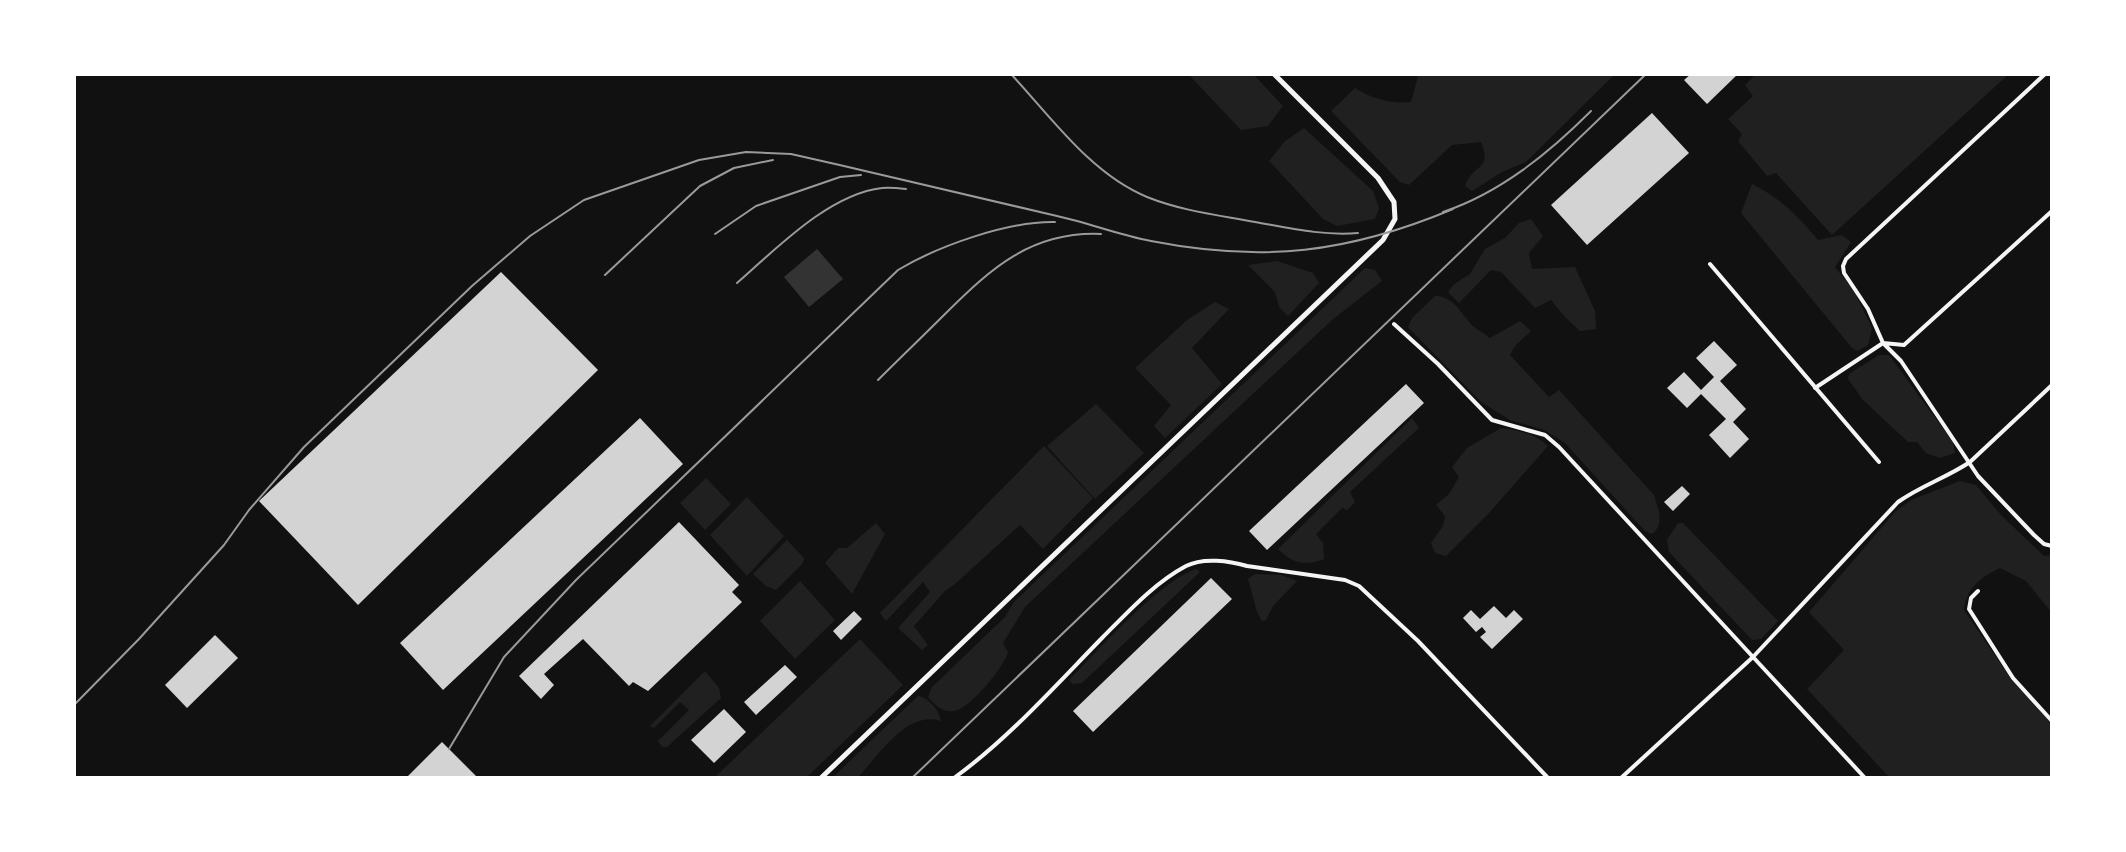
<svg xmlns="http://www.w3.org/2000/svg" width="2126" height="852" font-family="Arial,sans-serif">
	<style>
		.green { fill: #202020 }
		.water { fill: #333 }
		.building { fill: #d3d3d3 }
		.lines { fill: none; stroke-linecap: round; stroke-linejoin: round }
		.minor { stroke: #f5f5f5; stroke-width: 4 }
		.tertiary { stroke: #f5f5f5; stroke-width: 4 }
		.secondary { stroke: #f5f5f5; stroke-width: 5 }
		.rail { stroke: #9a9a9a; stroke-width: 2 }
	</style>
	<rect width="100%" height="100%" fill="#111"/>
	<path class="green" d="M1188,74H1253L1283,106L1268,126L1241,130Z
		M1423,74H1615L1526,162L1502,172L1472,191L1465,186C1473,163 1493,171 1481,142L1452,145L1409,185L1400,182L1331,111L1355,88C1373,99 1390,104 1411,102L1418,76Z
		M1756,74H2009L1832,235L1776,173L1767,176L1738,141L1742,134L1728,119L1753,96L1745,85Z
		M1304,128L1373,191L1379,208L1375,219L1337,226L1323,219L1269,161L1285,141Z
		M1752,184C1780,198 1798,216 1818,240L1842,235L1851,242L1835,267L1854,291L1872,328L1868,345L1858,351L1852,348L1741,213Z
		M1531,219L1543,236L1529,253L1532,269L1575,267L1595,311L1596,329L1580,331L1565,317L1551,300L1535,308L1501,272L1491,270L1459,303L1448,292L1454,284L1470,274L1485,249L1505,238L1519,223Z
		M1277,261L1313,273L1319,283L1288,316L1279,307L1275,292L1248,265Z
		M1365,268L1375,270L1382,281L1332,320L1025,607L1003,643L1008,652C1004,667 970,709 954,711C943,713 935,705 928,697L932,687L1005,617L1014,602Z
		M1435,296C1454,296 1461,314 1473,326C1478,330 1485,334 1490,338L1520,321L1531,331L1515,346L1510,355L1549,397L1559,390L1654,495C1658,508 1665,524 1652,534L1645,531L1565,443L1544,430L1510,420L1481,402L1408,327L1412,318Z
		M1215,302L1229,309L1192,348L1222,384L1165,438L1154,426L1171,405L1135,368L1187,320Z
		M1879,355H1889L1953,442L1955,453L1940,458L1926,453L1917,442H1908L1863,400L1848,379L1849,374Z
		M1096,404L1144,453L1095,499L1047,446Z
		M1412,418L1419,428L1350,492L1355,502L1347,510L1342,508L1316,534L1323,543L1324,559C1305,567 1292,563 1278,549Z
		M1501,428C1518,430 1535,434 1548,446L1489,513L1446,556L1435,553L1431,543L1443,526L1445,516L1436,505L1449,494L1459,477L1452,467L1467,448Z
		M1044,446L1093,498L1043,549L1020,525L955,584L945,591L914,626L928,645L922,650L898,628L930,592L923,582L886,621L880,613Z
		M706,478L731,504L705,530L680,503Z
		M1960,481L1976,485L2001,515L2044,556L2052,555V613L2026,581L2000,568C1980,578 1967,587 1964,610L2011,679L2052,724V778H1890L1807,689L1844,650L1809,612L1895,512L1911,500Z
		M747,497L784,536L747,576L710,535Z
		M876,523L885,534L852,594L825,563L838,548H847Z
		M1678,523H1683L1778,621L1761,639L1752,640L1669,552L1667,540Z
		M787,540L804,558L803,563L776,590L766,586L753,574Z
		M1196,569L1200,572L1082,683L1072,684L1069,680C1099,650 1158,582 1196,569Z
		M1255,574L1281,575L1297,581L1273,606L1266,620L1262,621L1257,612L1248,579Z
		M800,581L835,620L795,659L760,621Z
		M860,639L903,685L806,778H714Z
		M705,671L719,688L721,698L667,747H662L658,741L689,710L680,702L654,728L650,726Z
		M918,696C928,697 940,711 941,721C906,710 879,756 857,778H832Z"/>
	<path class="water" d="M817,249L843,279L809,307L784,277Z"/>
	<path class="building" d="M1691,74H1738L1707,104L1684,80Z
		M1652,113L1689,153L1587,245L1551,205Z
		M501,272L598,370L358,605L259,501Z
		M1714,341L1737,365L1720,381L1746,409L1733,422L1749,439L1730,458L1709,435L1726,419L1701,394L1687,408L1667,388L1684,372L1701,390L1714,377L1696,358Z
		M1406,384L1424,403L1267,550L1249,531Z
		M640,418L683,464L443,690L400,643Z
		M1682,486L1690,494L1673,511L1664,502Z
		M679,522L739,585L732,592L742,602L648,691L633,682L629,686L583,639L544,674L554,685L541,699L519,676Z
		M1211,578L1232,599L1093,732L1073,711Z
		M1494,606L1506,618L1514,610L1523,619L1492,649L1480,637L1486,632L1482,627L1476,632L1463,618L1471,610L1480,619Z
		M854,611L862,619L841,640L833,631Z
		M215,635L238,658L187,708L165,685Z
		M785,665L797,677L756,715L744,702Z
		M724,709L746,732L714,763L691,740Z
		M442,742L478,778H406Z"/>
	<g class="lines">
		<path class="minor" d="M2045,74L1846,259L1843,266L1844,273L1868,309L1883,343L1901,361L1978,476L2034,535L2044,544L2052,546
			M1710,264L1879,462
			M1394,324L1438,364L1492,420L1545,435L1559,447L1753,657L1898,502C1922,485 1946,478 1970,462L2052,385
			M1815,388L1883,343L1904,345L2052,211
			M1978,591L1971,598L1969,609L2013,678L2052,721
			M954,778C1008,739 1055,686 1102,638C1127,613 1154,583 1186,566C1203,557 1230,561 1247,566L1345,580L1359,586L1418,641L1548,778"/>
		<path class="tertiary" d="M1621,778L1753,657L1865,778"/>
		<path class="secondary" d="M821,778L1383,240L1395,219L1394,202L1378,178L1274,74"/>
		<path class="rail" d="M1011,74C1051,117 1091,174 1147,197C1182,211 1218,215 1255,222C1289,228 1323,236 1358,233
			M1443,212C1500,193 1549,153 1591,111
			M715,234L756,206L840,177L861,175
			M605,275L700,186L734,168L773,160
			M737,283C776,249 829,194 882,188C889,187 898,188 906,189
			M878,380C900,358 923,336 945,314C991,268 1032,231 1101,234
			M74,705L139,639L224,545L249,510L304,447L472,286L530,236L584,200L699,160L746,152L791,154C880,174 969,195 1057,216C1089,223 1119,235 1151,241C1263,263 1348,253 1453,209
			M449,749L504,657L576,580L898,270C938,246 1008,221 1055,222
			M912,778L1646,74"/>
	</g>
	<rect width="2126" height="852" fill="none" stroke="#ffffff" stroke-width="152"/>
</svg>
